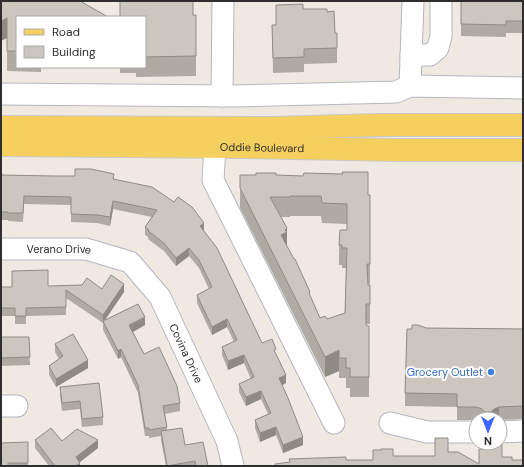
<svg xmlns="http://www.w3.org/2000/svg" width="524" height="467" font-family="'DM Sans',sans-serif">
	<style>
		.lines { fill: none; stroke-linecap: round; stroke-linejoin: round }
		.minor-casing { stroke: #b4b7c1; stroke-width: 23 }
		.major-casing { stroke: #c9c9c9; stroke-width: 24 }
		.minor { stroke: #fff; stroke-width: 21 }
		.major { stroke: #f6d05f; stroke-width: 22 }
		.wall { fill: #afaba4; fill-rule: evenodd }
		.shaded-wall { fill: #8e8b86 }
		.building { fill: #cbc7bf; stroke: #8e8b86; fill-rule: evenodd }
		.shop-dot { fill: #3f7fe0; stroke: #fff; stroke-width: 1.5 }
		.labels { text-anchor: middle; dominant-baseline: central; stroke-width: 4; stroke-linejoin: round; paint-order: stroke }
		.street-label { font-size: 11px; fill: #2e2e2e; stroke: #fff }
		.shop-label { font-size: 11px; fill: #366cbe; stroke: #fff; text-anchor: end }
	</style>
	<rect width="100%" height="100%" fill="#efe9e1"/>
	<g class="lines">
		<defs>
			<g id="minor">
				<path d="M411,55H430L438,48L441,36V1"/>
				<path d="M410,86L413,1"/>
				<path d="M1,94L234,96L396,92L410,86L523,88"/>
				<path d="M222,96L223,1"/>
				<path d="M215,146L213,180L334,423"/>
				<path id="s1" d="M1,249H86L130,262L160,297L227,441L233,466"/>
				<path d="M1,406H17"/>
				<path d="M390,423L427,432H476"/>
				<path d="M500,432L523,431"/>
			</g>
			<g id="major">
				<path d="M1,127L274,128L378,125H523"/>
				<path id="s2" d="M1,145L240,147L397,150H523"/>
			</g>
		</defs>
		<use href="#minor" class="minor-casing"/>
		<use href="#major" class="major-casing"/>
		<use href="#minor" class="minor"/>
		<use href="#major" class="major"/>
	</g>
	<path class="wall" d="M461,1H523V33H506V37L461,36Z
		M303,9L327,12L335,33H337V63L304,64V72L273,73L272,25H276Z
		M196,15V76L136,77V73H120V67H145V17Z
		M17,17V67H41V72L7,71V38Z
		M1,174L2,175L114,179L204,231L262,343L276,355L286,383L282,385L303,445L283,453L276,435L260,442L255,428V420L268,414L261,399L246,406L239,392V384L251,379L244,363L228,370L222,355V347L234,342L227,327L212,335L197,303V295L209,289L199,268L189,256L176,266L164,251L148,239V237L145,235V227L152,217L113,209L110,226L97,223L71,222V205L24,204L23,222L8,221V220H1Z
		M240,175H276L370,195V284H368V285H370V324H366V325L369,326V397H350V388H346V378H339V371L325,377L240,208ZM290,216H321L322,223L347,224V230L339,245V265H342V268H346L345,313L327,319L320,318L310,296V292L287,246L281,217H290Z
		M1,287L102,289L124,292L104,321L145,325L133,332L144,354L180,403V411L165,414L167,427V430L185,445L208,466H166L161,440V436L149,438V436H145L138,393L121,357L118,359L103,330V322V323L66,298V315L26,316V324H15V316H1Z
		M426,328L523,329V419L500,420V419H476V420H457V407L405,406V393L412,329Z
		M1,337H29L30,365L1,366Z
		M55,344L88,368L56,387L49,375V366L59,359L55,352Z
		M60,387L103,417V425L82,427L80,409L62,411L60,395Z
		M35,440L62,441L98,448L80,462V466H49L35,448Z
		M28,442V466H1Z"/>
	<path class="shaded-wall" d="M7,18V38L1,41V21Z
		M113,201V209L110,226V217Z
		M204,223V231L200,226Z
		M287,228V252L281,235Z
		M189,248V256L176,266V258Z
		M124,284V292L103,323V315Z
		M145,317V325L129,334V325Z
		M227,319V327L212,335V327Z
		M121,349V357L118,359V351Z
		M339,350V371L325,377V357Z
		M244,355V363L228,370V361Z
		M88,360V368L56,387V379Z
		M286,375V383L279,387V378Z
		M261,391V399L246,406V397Z
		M499,407V419H491V412L494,409Z
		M276,427V435L260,442V433Z
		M303,437V445L283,453V445Z
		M98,440V448L76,465V457Z
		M80,463V466H76Z"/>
	<path class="building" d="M1,1H80L108,17H17V51H7V18L1,21Z
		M120,1H193V15H196V56L145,57V17H120Z
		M461,1H523V21H506V25L461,24Z
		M303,4V9H327V12L334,11L335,33H337V48L304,49V57L273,58L272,25H276V5Z
		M75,169H91L114,174L113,179L152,187L174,202L178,197L192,207L204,223L200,226L217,248L262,343L272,339L276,349L274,350L286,375L279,378L288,398L303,437L283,445L276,427L260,433L255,420L271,413L261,391L246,397L239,384L254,377L244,355L228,361L222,347L237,340L227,319L212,327L197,295L212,287L199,260L189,248L176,258L164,243L148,231L149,230L145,227L157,210L113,201L110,217L97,215L71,214V197L24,196L23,213H8V212H1V174H2V175L53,176H75Z
		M342,172H368V195H370V264H367L368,285H370V304H366V325L369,326V377H350V368H346V358H339V350L325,357L240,188V175H256V173H276V175L303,176L304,173L343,174ZM290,196H321L322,203L347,204V230H340L339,245H342V248H347L345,313L327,319L325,316L320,318L309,293L310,292L295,259H294L281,235L287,232L285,230L287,228L270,197H290Z
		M48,270V286L82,285L87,278L102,289L111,275L124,284L103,315L66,290V307L26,308V316H15V308H1V287H12V271Z
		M138,304L145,317L129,325L144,354L159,347L177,386L180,403L163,406L167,427L149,430V428H145L138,385L121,349L118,351L103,321Z
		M412,325H418L426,328L523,329V406L499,407L494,409L491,412H485L482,409L476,407H457V394L405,393L407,329H412Z
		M73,334L88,360L56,379L49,366L63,356L55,344Z
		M1,337H29L30,357L1,358Z
		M99,383L103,417L82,419L80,401L62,403L60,387Z
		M51,428L62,441L77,429L98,440L76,457L80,463L76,466H55L35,440Z
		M182,428L185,445L203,442L208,466H196L195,461L167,466L161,431Z
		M435,438H448V452H458L479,464V449L491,448V443H500V438H502V457H512V460H523V466H275V464L290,462L289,459L346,457V460H373V450H381V449H393V456H435Z
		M28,442V463H8V466H1V443Z"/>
	<circle class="shop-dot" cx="491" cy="372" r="4"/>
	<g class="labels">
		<g class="street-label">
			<text stroke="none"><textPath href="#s2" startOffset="261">Oddie Boulevard</textPath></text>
			<text stroke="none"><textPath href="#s1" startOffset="58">Verano Drive</textPath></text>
			<text stroke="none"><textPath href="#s1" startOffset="239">Covina Drive</textPath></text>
		</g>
		<g class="shop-label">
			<text x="483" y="372">Grocery Outlet</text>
		</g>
	</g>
	<rect width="524" height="467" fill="none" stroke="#2e2e2e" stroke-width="4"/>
	<rect x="16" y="16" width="130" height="52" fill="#ffffff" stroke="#ababab"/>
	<rect x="24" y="29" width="20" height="6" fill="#f6d05f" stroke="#ababab"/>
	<text x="52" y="36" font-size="12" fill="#2e2e2e">Road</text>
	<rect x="24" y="46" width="20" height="12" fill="#cbc7bf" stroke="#ababab"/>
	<text x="52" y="56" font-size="12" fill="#2e2e2e">Building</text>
	<g transform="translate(488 431) rotate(180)"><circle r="19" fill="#ffffff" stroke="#ababab"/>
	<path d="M0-3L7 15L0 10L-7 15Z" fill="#3e65ff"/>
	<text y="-6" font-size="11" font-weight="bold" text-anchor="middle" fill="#2e2e2e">N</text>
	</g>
</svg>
